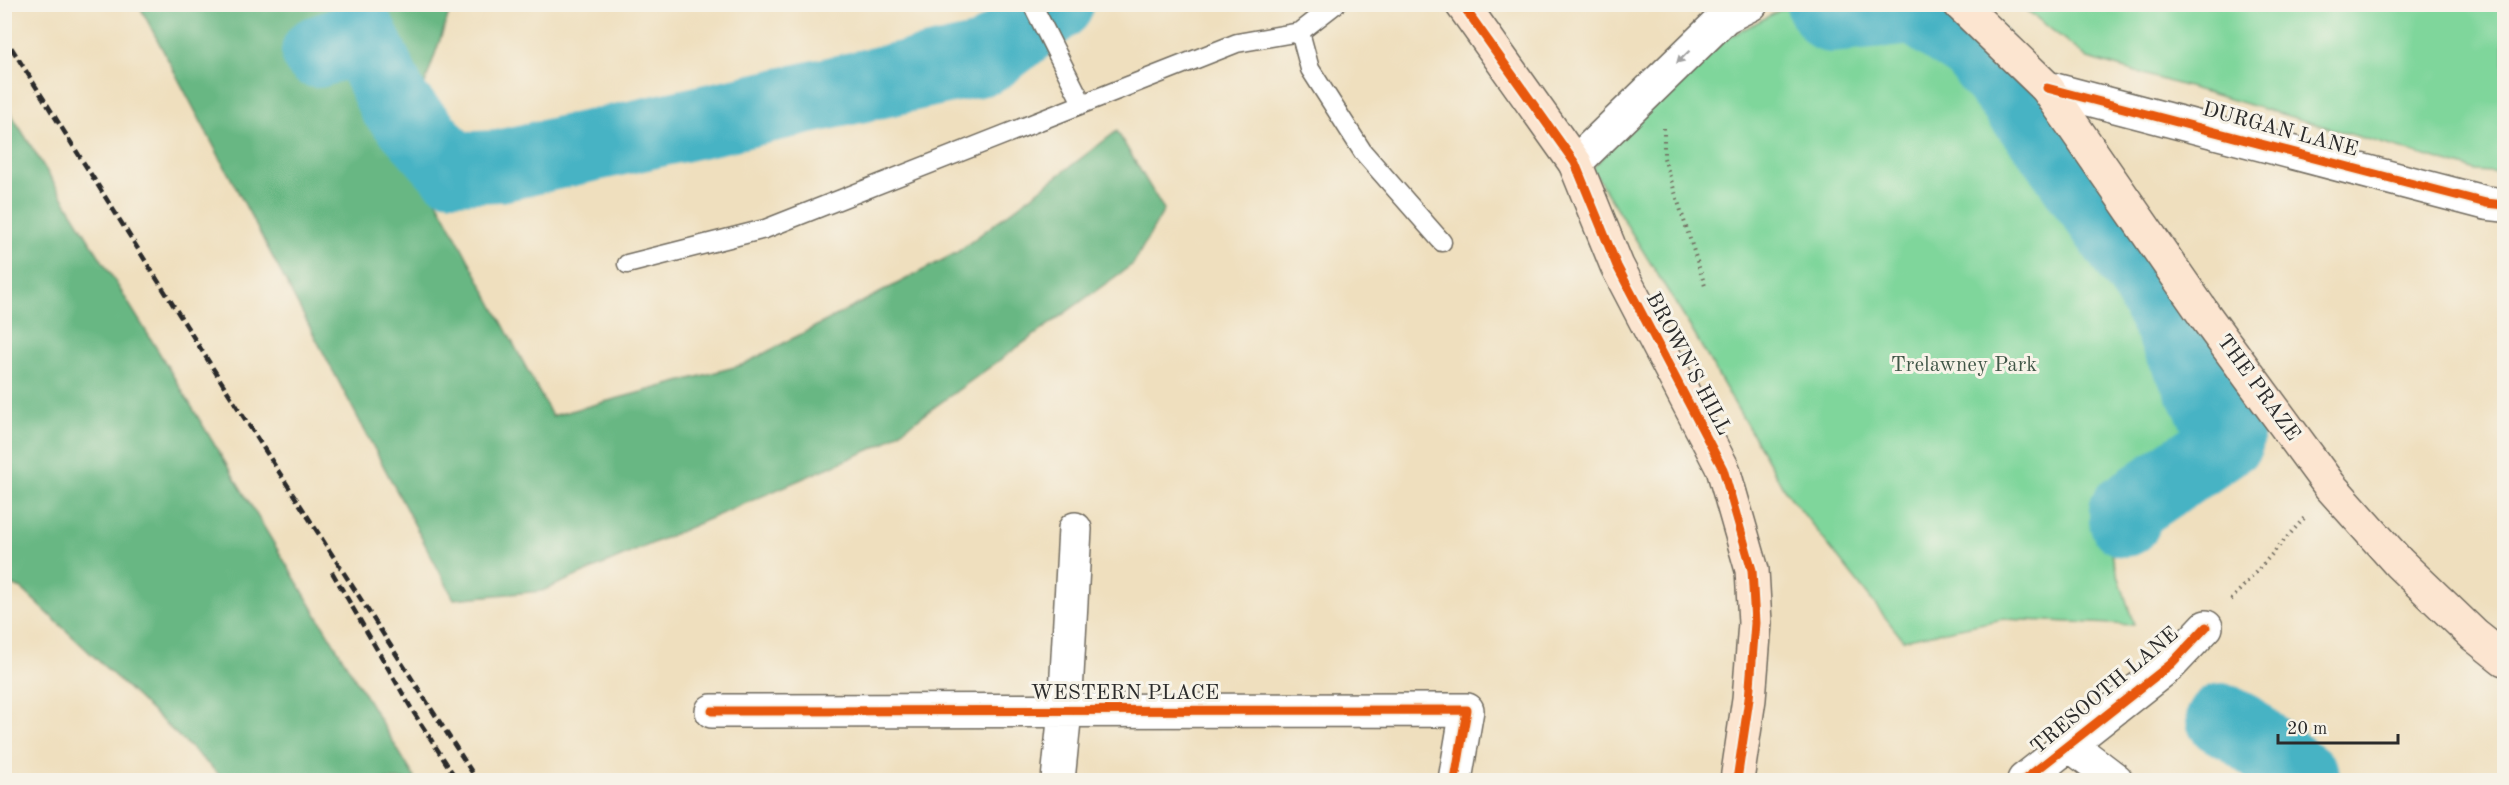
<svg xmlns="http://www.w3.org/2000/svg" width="2509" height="785" font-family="'Old Standard TT',serif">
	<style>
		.green { fill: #7fd69b; stroke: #558063; stroke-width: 1.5 }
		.forest { fill: #67b783; stroke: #497157; stroke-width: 1.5 }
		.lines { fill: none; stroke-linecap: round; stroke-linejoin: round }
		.river { stroke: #47b3c4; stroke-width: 72 }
		.lane-casing { stroke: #706a5e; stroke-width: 21 }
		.street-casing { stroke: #706a5e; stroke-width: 36 }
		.secondary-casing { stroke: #706a5e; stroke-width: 36 }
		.path { stroke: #706a5e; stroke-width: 4; stroke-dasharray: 1.5 4.5; stroke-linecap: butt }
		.lane { stroke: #fff; stroke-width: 18 }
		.street { stroke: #fff; stroke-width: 33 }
		.secondary { stroke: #fce5d0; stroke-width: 33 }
		.rail { stroke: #2b2b2b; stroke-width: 4.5; stroke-dasharray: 9 4.5; stroke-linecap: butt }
		.cycleway-casing { stroke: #f7f3e8; stroke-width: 13 }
		.cycleway { stroke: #e8590c; stroke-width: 9 }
		.oneway { fill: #a0a0a0 }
		.labels { text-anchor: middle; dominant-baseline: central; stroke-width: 6; stroke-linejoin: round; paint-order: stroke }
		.street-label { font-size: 21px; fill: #2b2b2b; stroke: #f7f3e8 }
		.park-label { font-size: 21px; fill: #405647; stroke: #f7f3e8 }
	</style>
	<rect width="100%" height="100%" fill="#f7f3e8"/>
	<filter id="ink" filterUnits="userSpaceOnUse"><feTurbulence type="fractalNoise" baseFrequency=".0167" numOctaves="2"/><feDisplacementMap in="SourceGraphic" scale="12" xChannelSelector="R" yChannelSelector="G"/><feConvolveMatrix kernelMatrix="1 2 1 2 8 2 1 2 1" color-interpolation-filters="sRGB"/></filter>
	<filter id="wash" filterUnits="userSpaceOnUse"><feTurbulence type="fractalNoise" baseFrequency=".008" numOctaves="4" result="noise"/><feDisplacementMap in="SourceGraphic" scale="24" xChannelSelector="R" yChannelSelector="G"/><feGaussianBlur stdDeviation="1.35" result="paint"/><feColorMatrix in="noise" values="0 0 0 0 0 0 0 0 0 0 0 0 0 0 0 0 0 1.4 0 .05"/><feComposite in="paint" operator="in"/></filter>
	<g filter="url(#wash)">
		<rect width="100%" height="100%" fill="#efdfbe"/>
		<path class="green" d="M1790,5H1949L2047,106L2272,421L2105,534L2134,625L2003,619L1903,640L1784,489L1689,325L1592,169L1648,103L1729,37Z
			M2020,5H2500L2504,17V173L2477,171L2088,58Z"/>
		<path class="forest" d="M139,5H452L405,141L552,416L742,365L956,253L1117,131L1164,210L1133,264L883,444L542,591L454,599Z
			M5,104L157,349L416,780H225L22,589L5,583Z"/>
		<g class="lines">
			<path class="river" d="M1822,4L1831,17L1915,9L1974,48L2050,144L2149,286L2228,440L2125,510V521
				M317,52L362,36L393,102L452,168L499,166L986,59L1058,4
				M2222,719L2241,729L2306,780"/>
		</g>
	</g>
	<g filter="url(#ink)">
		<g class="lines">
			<defs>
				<path id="lane" d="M1032,4L1082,103
					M1300,32L1310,69L1363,152L1442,242
					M627,264L765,229L1237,43L1300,32L1336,4"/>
				<path id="street" d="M2047,88L2486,203L2504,205
					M1575,163L1725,17L1751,4
					M712,711L1467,710L1455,780
					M2070,745L2116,780
					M1058,780L1065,711L1075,529
					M2024,780L2171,664L2206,627"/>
				<path id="secondary" d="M1462,4L1575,163L1617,266L1723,469L1752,570L1755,623L1749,699L1737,780
					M1960,4L2047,88L2205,316L2330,486L2399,563L2474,635L2504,659"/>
			</defs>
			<use href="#lane" class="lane-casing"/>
			<use href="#street" class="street-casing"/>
			<use href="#secondary" class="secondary-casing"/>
			<path class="path" d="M1664,128V158L1706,289
				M2231,600L2306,516"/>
			<use href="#lane" class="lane"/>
			<use href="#street" class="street"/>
			<use href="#secondary" class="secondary"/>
			<path class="rail" d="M4,36L243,416L477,780
				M332,572L414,713L457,780"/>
			<defs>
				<path id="cycleway" d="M1462,4L1575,163L1617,266L1723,469L1752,570L1755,623L1749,699L1737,780
					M2047,88L2486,203L2504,205
					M712,711L1467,710L1455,780
					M2024,780L2171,664L2206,627"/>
			</defs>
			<use href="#cycleway" class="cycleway-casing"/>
			<use href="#cycleway" class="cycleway"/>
		</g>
		<defs><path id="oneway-solid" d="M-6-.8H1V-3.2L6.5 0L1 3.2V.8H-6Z" transform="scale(1.5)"/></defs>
		<use class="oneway" href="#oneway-solid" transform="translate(1683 57) rotate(136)"/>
	</g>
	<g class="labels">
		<g class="street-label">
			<text transform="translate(2280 130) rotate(15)">DURGAN LANE</text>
			<text transform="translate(1688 364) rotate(62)">BROWN'S HILL</text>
			<text transform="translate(2258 388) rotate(54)">THE PRAZE</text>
			<text transform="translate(2105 691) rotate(-40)">TRESOOTH LANE</text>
			<text x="1125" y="693">WESTERN PLACE</text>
		</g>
		<g class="park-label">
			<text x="1964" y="365">Trelawney Park</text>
		</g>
	</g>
	<rect width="2509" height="785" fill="none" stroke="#f7f3e8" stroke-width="24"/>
	<path d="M2278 734v9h120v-9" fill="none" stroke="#2b2b2b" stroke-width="3"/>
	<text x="2287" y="734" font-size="18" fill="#2b2b2b" stroke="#f7f3e8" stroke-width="4.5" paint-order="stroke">20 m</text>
</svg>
